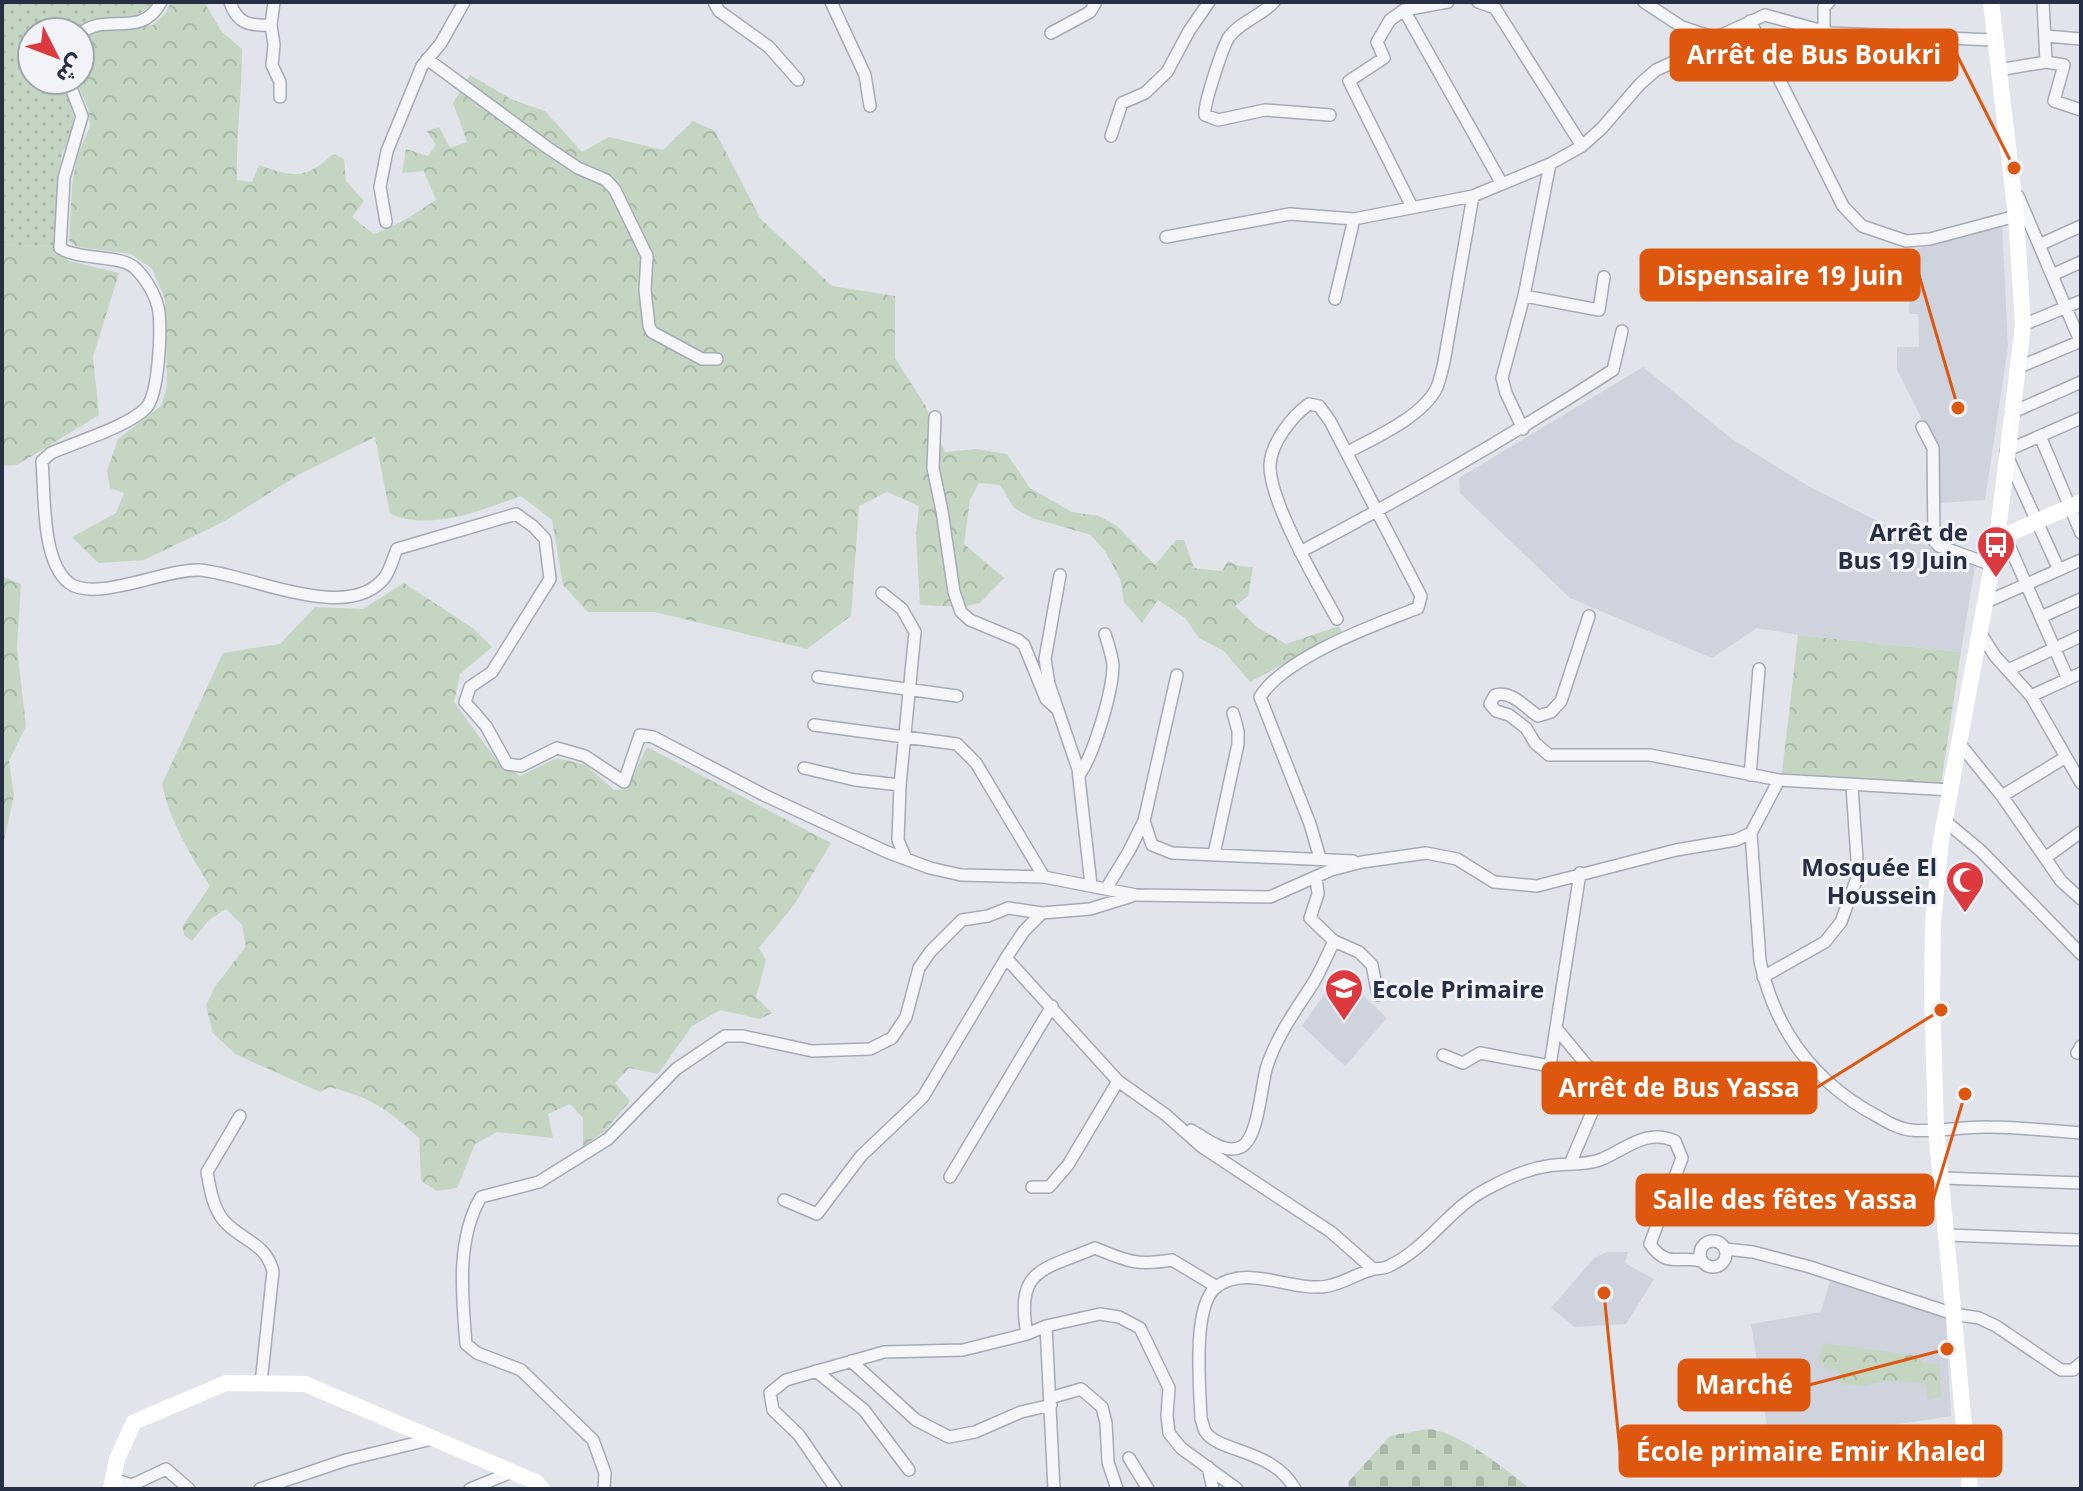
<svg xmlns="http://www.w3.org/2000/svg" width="2083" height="1491" font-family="'Open Sans','Noto Sans Arabic',sans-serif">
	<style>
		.built { fill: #cfd3de }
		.grass { fill: url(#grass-dots) }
		.forest { fill: url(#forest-crowns) }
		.cemetery { fill: url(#cemetery-stones) }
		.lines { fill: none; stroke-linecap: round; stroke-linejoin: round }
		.street-casing { stroke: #a5aab6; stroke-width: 14 }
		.street { stroke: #f4f6f9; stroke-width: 11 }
		.secondary { stroke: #fff; stroke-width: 16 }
		.labels { text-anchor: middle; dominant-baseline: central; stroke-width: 6; stroke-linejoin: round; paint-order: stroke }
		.poi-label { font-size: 24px; font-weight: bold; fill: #272f45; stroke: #f1f3f8; text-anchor: end }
		.leader { fill: none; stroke: #de570f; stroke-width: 3 }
		.callout-dot { fill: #de570f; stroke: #f1f3f8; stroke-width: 3 }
		.callout { fill: #de570f; stroke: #de570f; stroke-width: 3 }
		.callout-label { font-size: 26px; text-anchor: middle; font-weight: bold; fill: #fff }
	</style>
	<defs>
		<pattern id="grass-dots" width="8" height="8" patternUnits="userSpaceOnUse" patternTransform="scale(2)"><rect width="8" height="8" fill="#c4d6c1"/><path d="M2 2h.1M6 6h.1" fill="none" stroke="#a8b8a7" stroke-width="1.8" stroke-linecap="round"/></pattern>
		<pattern id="forest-crowns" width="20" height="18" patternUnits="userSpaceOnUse" patternTransform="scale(2)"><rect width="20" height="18" fill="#c4d6c1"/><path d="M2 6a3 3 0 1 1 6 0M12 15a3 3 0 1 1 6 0" fill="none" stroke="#a8b8a7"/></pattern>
		<pattern id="cemetery-stones" width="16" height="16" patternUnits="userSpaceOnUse" patternTransform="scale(2)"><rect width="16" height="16" fill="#c4d6c1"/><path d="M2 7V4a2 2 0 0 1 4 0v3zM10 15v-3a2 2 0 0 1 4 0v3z" fill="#a8b8a7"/></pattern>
	</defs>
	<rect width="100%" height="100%" fill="#e1e4eb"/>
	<path class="built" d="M2002,223L2008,347L1985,500L1938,503L1936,447L1897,370V347H1919L1918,314H1909L1910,251Z
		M1643,367L1732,439L1808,486L1937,551L1975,566L1961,652L1798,635L1757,628L1712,658L1570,598L1460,493L1459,478Z
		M1339,973L1387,1018L1345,1066L1302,1026Z
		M1607,1252H1628L1625,1262L1628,1265L1654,1279L1626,1324L1575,1327L1551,1308L1594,1258Z
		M1830,1281L1946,1318L1951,1416L1770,1444L1751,1324L1821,1312Z"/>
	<path class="grass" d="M2,2H156L136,16L88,20L74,32H32V80H63L76,122L61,157L54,245L13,246L2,242Z"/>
	<path class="forest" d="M171,2H204L222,32L242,49C242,94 236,135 237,180L252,182L259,165C294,177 305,180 333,154L344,159L346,181L364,201L352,217L374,234L405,220L436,200L424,171L402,173L406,149L428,156L436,145L427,131L439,127L450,148L467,142L453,103L470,75L513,100L545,111L582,152L609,137L663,150L693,121L715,131L760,218L832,286L895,296V358L925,405L945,452L976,449L1007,454L1030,488L1072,512L1099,516L1117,526L1155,565L1176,540H1184L1194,568L1222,571L1228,561L1239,566L1253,567L1248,596L1235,606L1257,627L1286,644L1339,626L1342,632L1250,682L1224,651L1199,638L1185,618L1158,600L1142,623L1124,602L1120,578L1104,550L1091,535L1032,518L1014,508L1000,485L979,483L970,500L964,544L1004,578L980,603L961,607L920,605L916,536L919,506L887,492L859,506L851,616L807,649L655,612H588L563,585L552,520L521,496C480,511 432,531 390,514L375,437L298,475L225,521L144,560L98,563L72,537L116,513L124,493L110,488L107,471L118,439L161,406L167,386L165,299L152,269L131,254L77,247L69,241L72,186L77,157L90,126L88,108L76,80H80V38L90,30L153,25L165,14Z
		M2,242L13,246L54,245L69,261L119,273L93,357L99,415L17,465L2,466Z
		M2,576L21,584L17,647L26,726L9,761L14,795L2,850Z
		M404,583L474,629L492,647L460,674L454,702L497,761L520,776L557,758L586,765L614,790L627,789L647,747L831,843L794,905L759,948L766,960L756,997L772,1013L760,1019L720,1010L692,1026L658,1074L629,1068L615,1083L630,1101L604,1132L583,1146V1118L570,1104L548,1114L553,1138L497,1132L475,1144L457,1188L437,1191L421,1181L419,1138C387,1109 372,1098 330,1087L320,1092L235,1054L213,1033L206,1006L214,988L246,946L242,925L226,909L209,920L192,941L185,936L182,927L210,886C190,854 170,822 162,784L223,653L280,644L315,607L363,609Z
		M1798,635L1961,652L1941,784L1782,773Z
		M1823,1343L1919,1356L1923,1363L1940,1364L1941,1397L1928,1400L1925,1383L1889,1381L1861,1386L1840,1384L1841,1374L1818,1363Z"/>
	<path class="cemetery" d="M1427,1429C1457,1430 1507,1470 1530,1489H1348L1349,1481L1390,1436Z"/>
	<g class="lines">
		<defs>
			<path id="street" d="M230,2C237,24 250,26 271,25
				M274,2L271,25L274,45L272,65L280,82V97
				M714,2L719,11L769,47L798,80
				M831,2L865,75L870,106
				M1274,2C1261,16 1240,22 1229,37C1223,46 1203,106 1205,115L1218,120L1265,110L1330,115
				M1478,2L1495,8L1582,146
				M1644,2L1682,27L1715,38
				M1404,10L1448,2
				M1750,21L1843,206L1862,226L1906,241L1930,239L2016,216
				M1824,32V7L1829,2
				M1051,33L1090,12L1096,2
				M80,34C106,11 141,40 161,2
				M2046,36L2081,39
				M427,59L548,148L578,168L606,180L615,190L647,256L645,290L649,326L652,332L702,359H717
				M2046,62L2064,65L2054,101L2081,110
				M1998,70L2046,62L2043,2
				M68,80L82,116L64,178L60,248C80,261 122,254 136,269C146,279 157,297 159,312C161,332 159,394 146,408C129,426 76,442 51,453L42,461C45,494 41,561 69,583C96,603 166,568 200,570C249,574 349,625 385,577C390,570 393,558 397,549L516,514L534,527L545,539L550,579L492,672L470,687L465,702L486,726L507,764L521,766L557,748L585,756L624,782L640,735L653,737L766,796L887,852L930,868L961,875L1044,877L1136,895L1270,897L1331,870L1362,862L1426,853L1457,859L1494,882L1537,886L1676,850L1736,840L1751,833L1779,780L1951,790
				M1111,136L1122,103L1145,93L1167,72L1189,31L1209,2
				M2018,196L2081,343
				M1412,207L1349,81L1384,58L1377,42L1390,20L1404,10L1502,184
				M386,222L380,187L387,151L422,66L441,43L464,2
				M1166,237L1290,214L1354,219L1473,196L1550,164L1582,146L1602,128L1640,84L1656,70L1687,56L1715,38L1765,15L1830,33L1994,40
				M2039,245L2081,226
				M2052,275L2081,262
				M1524,296L1599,310L1604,277
				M1335,299L1354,219
				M2023,325L2081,301
				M2017,368L2081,341
				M2011,413L2081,382
				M935,417L933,468L942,511L954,592L961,612L970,620L1018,640L1024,645L1046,699L1057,709
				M1922,427L1933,448L1934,541L1939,546L1992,565
				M1523,429L1506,393L1502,378L1524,296L1550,164
				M2040,436L2081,533
				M2006,451L2081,418
				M1348,452C1374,438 1424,416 1437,387C1440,380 1442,370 1444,362L1473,196
				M2008,458L2059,570
				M2005,536L2068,679
				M1300,552C1407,496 1511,436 1613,370L1622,331
				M1060,575L1045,659L1049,684L1078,769L1091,885
				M882,593L902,609L915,632L900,785L898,840L905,857
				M1984,603L2081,560
				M1589,616L1561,701L1551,712L1538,716C1523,706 1513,691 1495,695L1490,704L1496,711L1509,715L1526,728L1535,743L1549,755H1650L1779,780
				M2041,617L2081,599
				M1981,634L1995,656L2031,696L2081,783
				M2008,670L2081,636
				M818,677L957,696
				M2031,696L2081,673
				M814,725L957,744L976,763L1044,877
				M1959,743L2002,796L2061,881L2081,899
				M804,768L855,780L900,785
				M1079,775C1094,755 1113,690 1113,665C1112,655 1108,644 1105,634
				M1750,775L1759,669
				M2002,796L2066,757
				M1144,821L1152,845L1172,853L1353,861
				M1945,821L1981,851L2081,954
				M1751,833L1760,961C1774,1026 1808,1075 1866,1110C1880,1117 1894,1128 1910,1130C1936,1133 1964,1126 1990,1127C2020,1127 2051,1131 2081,1133
				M1214,854L1238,744V731L1233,713
				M1320,858L1310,824L1260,697C1285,657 1374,625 1418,608L1421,596L1330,421L1319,406L1309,404C1292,416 1271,443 1270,465C1269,501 1318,585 1337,619
				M2045,858L2081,832
				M1316,877L1318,894L1310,918L1334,941L1359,952L1372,965L1378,995
				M1106,889L1129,851L1144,821L1177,675
				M1006,958L1118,1081L1166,1115L1202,1147L1331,1232L1373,1269
				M1763,977L1825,942L1841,922L1858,875L1852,786
				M1556,1028L1599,1080L1593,1110L1570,1164
				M2077,1053L2081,1046
				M1443,1055L1463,1063L1480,1053L1550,1066L1580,873
				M240,1116L207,1172C210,1189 213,1208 224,1221C242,1241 265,1242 273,1271L261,1383
				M1191,1130C1205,1138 1225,1155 1241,1147C1259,1138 1261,1084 1267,1066C1277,1036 1295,1011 1312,985C1320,972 1327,956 1334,941
				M950,1177L1052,1006
				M1942,1178L2081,1183
				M1032,1187H1049L1068,1165L1118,1081
				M784,1200L817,1214L861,1156L923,1097L1006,958L1024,931L1042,913L1090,909L1132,896
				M1948,1235L2081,1240
				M1700 1254a13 13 0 1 1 26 0a13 13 0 1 1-26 0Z
				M1725,1249L1753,1252L1810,1267L1954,1314L1979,1318L1996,1326L2061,1370H2073L2081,1363
				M1046,1326L1054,1489
				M1027,1334L1046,1326L1100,1314L1119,1317L1140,1328L1169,1388L1167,1415L1169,1433L1181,1448L1237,1489
				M851,1361L916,1420L949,1437L975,1432L1021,1412L1051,1405
				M816,1371L864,1410L909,1470
				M1050,1398L1081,1389L1102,1407L1106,1423L1108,1462L1117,1489
				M1129,1458L1148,1489
				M1208,1467L1213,1489
				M113,1479L132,1485L166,1469L189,1489
				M260,1489L346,1460L432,1439
				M470,1489L512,1472
				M604,1489L605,1473L593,1440L521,1370L477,1353L466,1344C462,1296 456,1239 481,1197L539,1182L608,1139L676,1069L725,1036H743L812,1051L870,1049L892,1038L906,1017L919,968L930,952L962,920L988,916L1008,908L1042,913
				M836,1489L799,1435L773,1410L770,1393L786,1380L884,1352L963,1350L1027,1334C1015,1268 1043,1270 1095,1248C1127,1261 1136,1266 1172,1260L1217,1287
				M1295,1489C1272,1448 1218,1453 1205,1431C1203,1427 1203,1423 1201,1419C1200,1389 1192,1309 1215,1288C1246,1262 1293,1293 1328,1286C1344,1283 1358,1273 1374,1269C1380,1268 1385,1269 1391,1265C1428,1247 1449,1209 1485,1190C1505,1179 1526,1169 1548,1166C1564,1163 1586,1166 1602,1159C1626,1149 1647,1128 1675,1141L1682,1158L1650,1244C1667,1269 1680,1255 1702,1261"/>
		</defs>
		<use href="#street" class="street-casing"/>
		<use href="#street" class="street"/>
		<path class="secondary" d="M1997,539L2081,502
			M111,1489L117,1459L134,1422L226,1383L305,1384L536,1482L542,1489
			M1970,1489L1936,1128L1932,995L1933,922L1941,840L1997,539L2023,325L2016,216L1991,2"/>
	</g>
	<defs>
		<symbol id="bus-pin" viewBox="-11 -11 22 30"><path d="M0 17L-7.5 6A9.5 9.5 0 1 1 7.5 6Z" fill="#dd3a40" stroke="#f1f3f8"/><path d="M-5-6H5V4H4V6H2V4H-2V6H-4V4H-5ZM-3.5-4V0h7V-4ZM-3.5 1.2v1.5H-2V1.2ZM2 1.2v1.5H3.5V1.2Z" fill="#fff"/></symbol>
		<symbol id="mosque-pin" viewBox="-11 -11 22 30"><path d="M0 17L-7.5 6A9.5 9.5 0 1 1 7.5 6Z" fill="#dd3a40" stroke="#f1f3f8"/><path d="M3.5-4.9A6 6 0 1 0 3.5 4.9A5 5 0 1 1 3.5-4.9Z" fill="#fff"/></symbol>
		<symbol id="school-pin" viewBox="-11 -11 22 30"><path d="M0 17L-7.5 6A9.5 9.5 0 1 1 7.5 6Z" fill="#dd3a40" stroke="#f1f3f8"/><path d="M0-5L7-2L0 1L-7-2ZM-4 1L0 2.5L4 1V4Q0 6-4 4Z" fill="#fff"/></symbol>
	</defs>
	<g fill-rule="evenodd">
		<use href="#bus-pin" x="1974" y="523" width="44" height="60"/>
		<use href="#mosque-pin" x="1943" y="858" width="44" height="60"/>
		<use href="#school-pin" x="1322" y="966" width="44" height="60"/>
	</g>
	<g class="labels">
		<g class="poi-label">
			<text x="1968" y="531">Arrêt de<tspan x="1968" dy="28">Bus 19 Juin</tspan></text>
			<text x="1937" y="866">Mosquée El<tspan x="1937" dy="28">Houssein</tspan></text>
			<text x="1372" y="988" text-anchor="start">Ecole Primaire</text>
		</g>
	</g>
	<path class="leader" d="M2014 168L1957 55M1958 408L1919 275M1941 1010L1816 1088M1965 1094L1933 1200M1947 1349L1809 1385M1604 1293L1620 1451"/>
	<g class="callout-dot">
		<circle cx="2014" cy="168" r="8"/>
		<circle cx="1958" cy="408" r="8"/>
		<circle cx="1941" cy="1010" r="8"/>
		<circle cx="1965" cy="1094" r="8"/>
		<circle cx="1947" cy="1349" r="8"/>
		<circle cx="1604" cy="1293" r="8"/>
	</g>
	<g class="callout">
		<rect x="1671" y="30" width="286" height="50" rx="8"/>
		<rect x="1641" y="250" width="278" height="50" rx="8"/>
		<rect x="1543" y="1063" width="273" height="50" rx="8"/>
		<rect x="1637" y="1175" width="296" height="50" rx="8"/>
		<rect x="1679" y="1360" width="130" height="50" rx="8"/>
		<rect x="1620" y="1426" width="381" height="50" rx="8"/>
	</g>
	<g class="callout-label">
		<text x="1814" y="64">Arrêt de Bus Boukri</text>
		<text x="1780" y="285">Dispensaire 19 Juin</text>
		<text x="1679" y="1097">Arrêt de Bus Yassa</text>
		<text x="1785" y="1209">Salle des fêtes Yassa</text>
		<text x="1744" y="1394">Marché</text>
		<text x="1811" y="1461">École primaire Emir Khaled</text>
	</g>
	<rect width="2083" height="1491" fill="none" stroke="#272f45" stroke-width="8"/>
	<g transform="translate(56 56) rotate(132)"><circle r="38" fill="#f1f3f8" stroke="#a0a5b0" stroke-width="2"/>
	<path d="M0-6L14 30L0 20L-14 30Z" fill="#dd3a40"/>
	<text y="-12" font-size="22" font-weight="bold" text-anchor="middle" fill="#272f45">ش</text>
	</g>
</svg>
